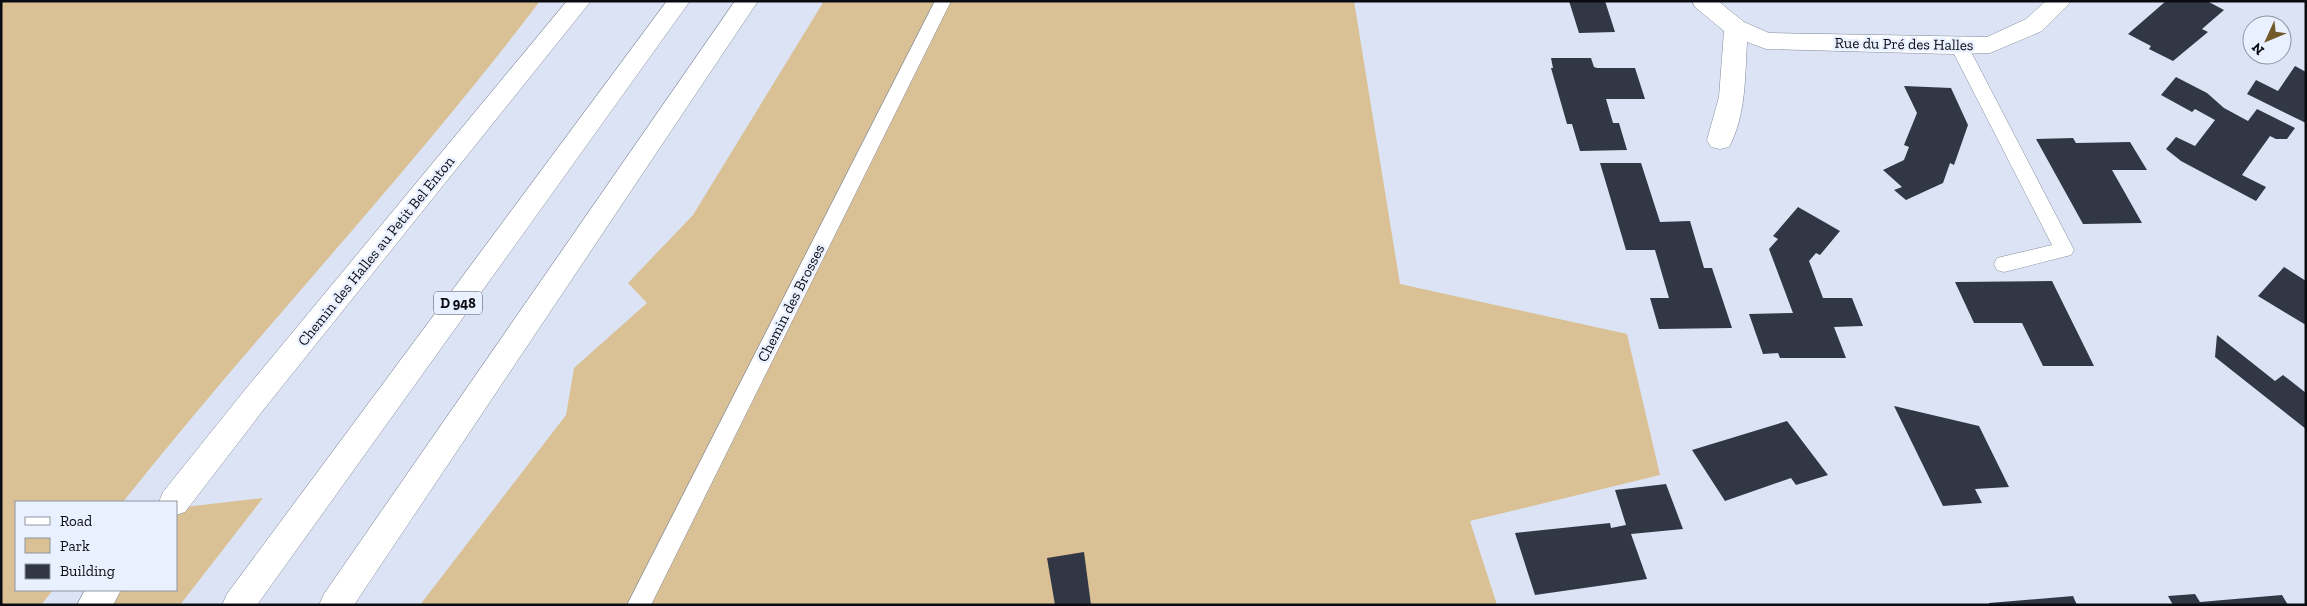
<svg xmlns="http://www.w3.org/2000/svg" width="2307" height="606" font-family="'Zilla Slab',serif">
	<style>
		.green { fill: #dac195 }
		.building { fill: #313745 }
		.lines { fill: none; stroke-linecap: round; stroke-linejoin: round }
		.lane-casing { stroke: #858d9d; stroke-width: 1 }
		.street-casing { stroke: #858d9d; stroke-width: 1 }
		.highway-casing { stroke: #858d9d; stroke-width: 1 }
		.lane { fill: #fff; fill-rule: evenodd }
		.street { fill: #fff; fill-rule: evenodd }
		.highway { fill: #fff; fill-rule: evenodd }
		.labels { text-anchor: middle; dominant-baseline: central; stroke-width: 5; stroke-linejoin: round; paint-order: stroke }
		.shield { fill: #e9f0ff; stroke: #4d5059; stroke-width: 1 }
		.shield-label { font-size: 14px; font-weight: bold; fill: #0a0c12 }
		.street-label { font-size: 15px; fill: #0a0c12; stroke: #e9f0ff }
	</style>
	<rect width="100%" height="100%" fill="#dbe3f5"/>
	<path class="green" d="M1,1H540C409,174 258,332 123,502H16V590H53L41,605H1Z
		M824,1H1354L1400,284L1627,334L1660,475L1470,521L1497,605H420L566,415L574,368L647,303L628,283L693,215Z
		M263,498L180,605H92L105,590H176V508Z"/>
	<path class="building" d="M1569,1H1605L1615,32L1579,33Z
		M2166,1H2207L2224,10L2202,29L2208,32L2173,61L2149,49L2151,46L2128,34Z
		M1551,58H1591L1594,67L1597,68H1635L1645,99H1606L1613,123H1619L1627,150L1580,151L1572,124H1567L1551,68H1553Z
		M2295,66L2306,72V123L2247,94L2256,80L2278,91Z
		M2176,77L2207,93L2224,108L2248,121L2257,109L2295,128L2287,139H2276L2270,136L2242,175L2266,187L2256,201L2181,161L2166,149L2176,137L2195,146L2215,120L2195,109L2192,112L2161,95Z
		M1904,86L1951,88L1968,125L1954,165L1950,163L1943,183L1906,200L1894,190L1902,187L1883,170L1904,160L1909,147L1904,145L1917,113Z
		M2073,138L2076,143L2130,142L2147,170H2112L2142,223L2083,224L2036,139Z
		M1600,163H1641L1660,222L1690,221L1704,268H1712L1732,328L1659,329L1650,298H1669L1655,250H1626Z
		M1798,207L1840,231L1820,255L1816,253L1809,261L1823,298H1852L1863,326L1834,327L1846,358H1780L1778,353L1763,354L1749,314L1793,313L1769,249L1778,239L1773,236Z
		M2284,267L2306,281V325L2258,296Z
		M2052,281L2094,366H2043L2022,323H1974L1955,282Z
		M2217,335L2275,381L2283,375L2306,393V429L2215,357Z
		M1894,406L1979,426L2009,487L1975,489L1982,503L1943,506Z
		M1787,421L1828,475L1796,485L1791,478L1725,501L1692,450Z
		M1666,484L1683,529L1631,534L1647,579L1535,595L1515,533L1610,523L1611,528L1626,525L1615,490Z
		M1084,552L1091,605H1055L1047,558Z
		M2195,594L2200,602L2282,595L2288,605H2173L2168,596Z
		M2073,596L2077,605H1989V603Z"/>
	<g class="lines">
		<defs>
			<path id="lane" d="M935,1H951L651,605H627Z
				M1959,40L1965,42L1968,46L2074,250L2071,255L2004,272L1997,270L1994,264L1997,258L2052,245L1950,46L1953,42Z"/>
			<path id="street" d="M567,1H591L264,409L185,512L176,515V502H159L163,492L244,391Z
				M1692,1H1718L1744,22L1769,33L1987,37L2026,19L2046,1H2072L2042,31L1990,53L1951,54L1766,49L1747,42C1745,76 1746,116 1729,147L1720,149L1711,147L1707,140L1719,97L1724,31L1695,7Z
				M85,590H121L113,605H77Z"/>
			<path id="highway" d="M667,1H690L257,605H222L227,594Z
				M735,1H758L354,605H319L324,594Z"/>
		</defs>
		<use href="#lane" class="lane-casing"/>
		<use href="#street" class="street-casing"/>
		<use href="#highway" class="highway-casing"/>
		<use href="#lane" class="lane"/>
		<use href="#street" class="street"/>
		<use href="#highway" class="highway"/>
	</g>
	<g class="labels">
		<rect class="shield" x="434" y="291.5" width="48" height="23" rx="4"/>
		<g class="shield-label">
			<text x="458" y="303">D 948</text>
		</g>
		<g class="street-label">
			<text transform="translate(1904 44) rotate(1)">Rue du Pré des Halles</text>
			<text transform="translate(376 251) rotate(-51)">Chemin des Halles au Petit Bel Enton</text>
			<text transform="translate(791 303) rotate(-63)">Chemin des Brosses</text>
		</g>
	</g>
	<rect width="2307" height="606" fill="none" stroke="#0a0c12" stroke-width="5"/>
	<rect x="15" y="501" width="162" height="90" fill="#e9f0ff" stroke="#9095a0"/>
	<rect x="25" y="517" width="25" height="8" fill="#ffffff" stroke="#9095a0"/>
	<text x="60" y="526" font-size="15" fill="#0a0c12">Road</text>
	<rect x="25" y="538" width="25" height="15" fill="#dac195" stroke="#9095a0"/>
	<text x="60" y="551" font-size="15" fill="#0a0c12">Park</text>
	<rect x="25" y="564" width="25" height="15" fill="#313745" stroke="#9095a0"/>
	<text x="60" y="576" font-size="15" fill="#0a0c12">Building</text>
	<g transform="translate(2267 40) rotate(226)"><circle r="24" fill="#e9f0ff" stroke="#9095a0"/>
	<path d="M0-4L9 19L0 12L-9 19Z" fill="#72592a"/>
	<text y="-8" font-size="14" font-weight="bold" text-anchor="middle" fill="#0a0c12">N</text>
	</g>
</svg>
